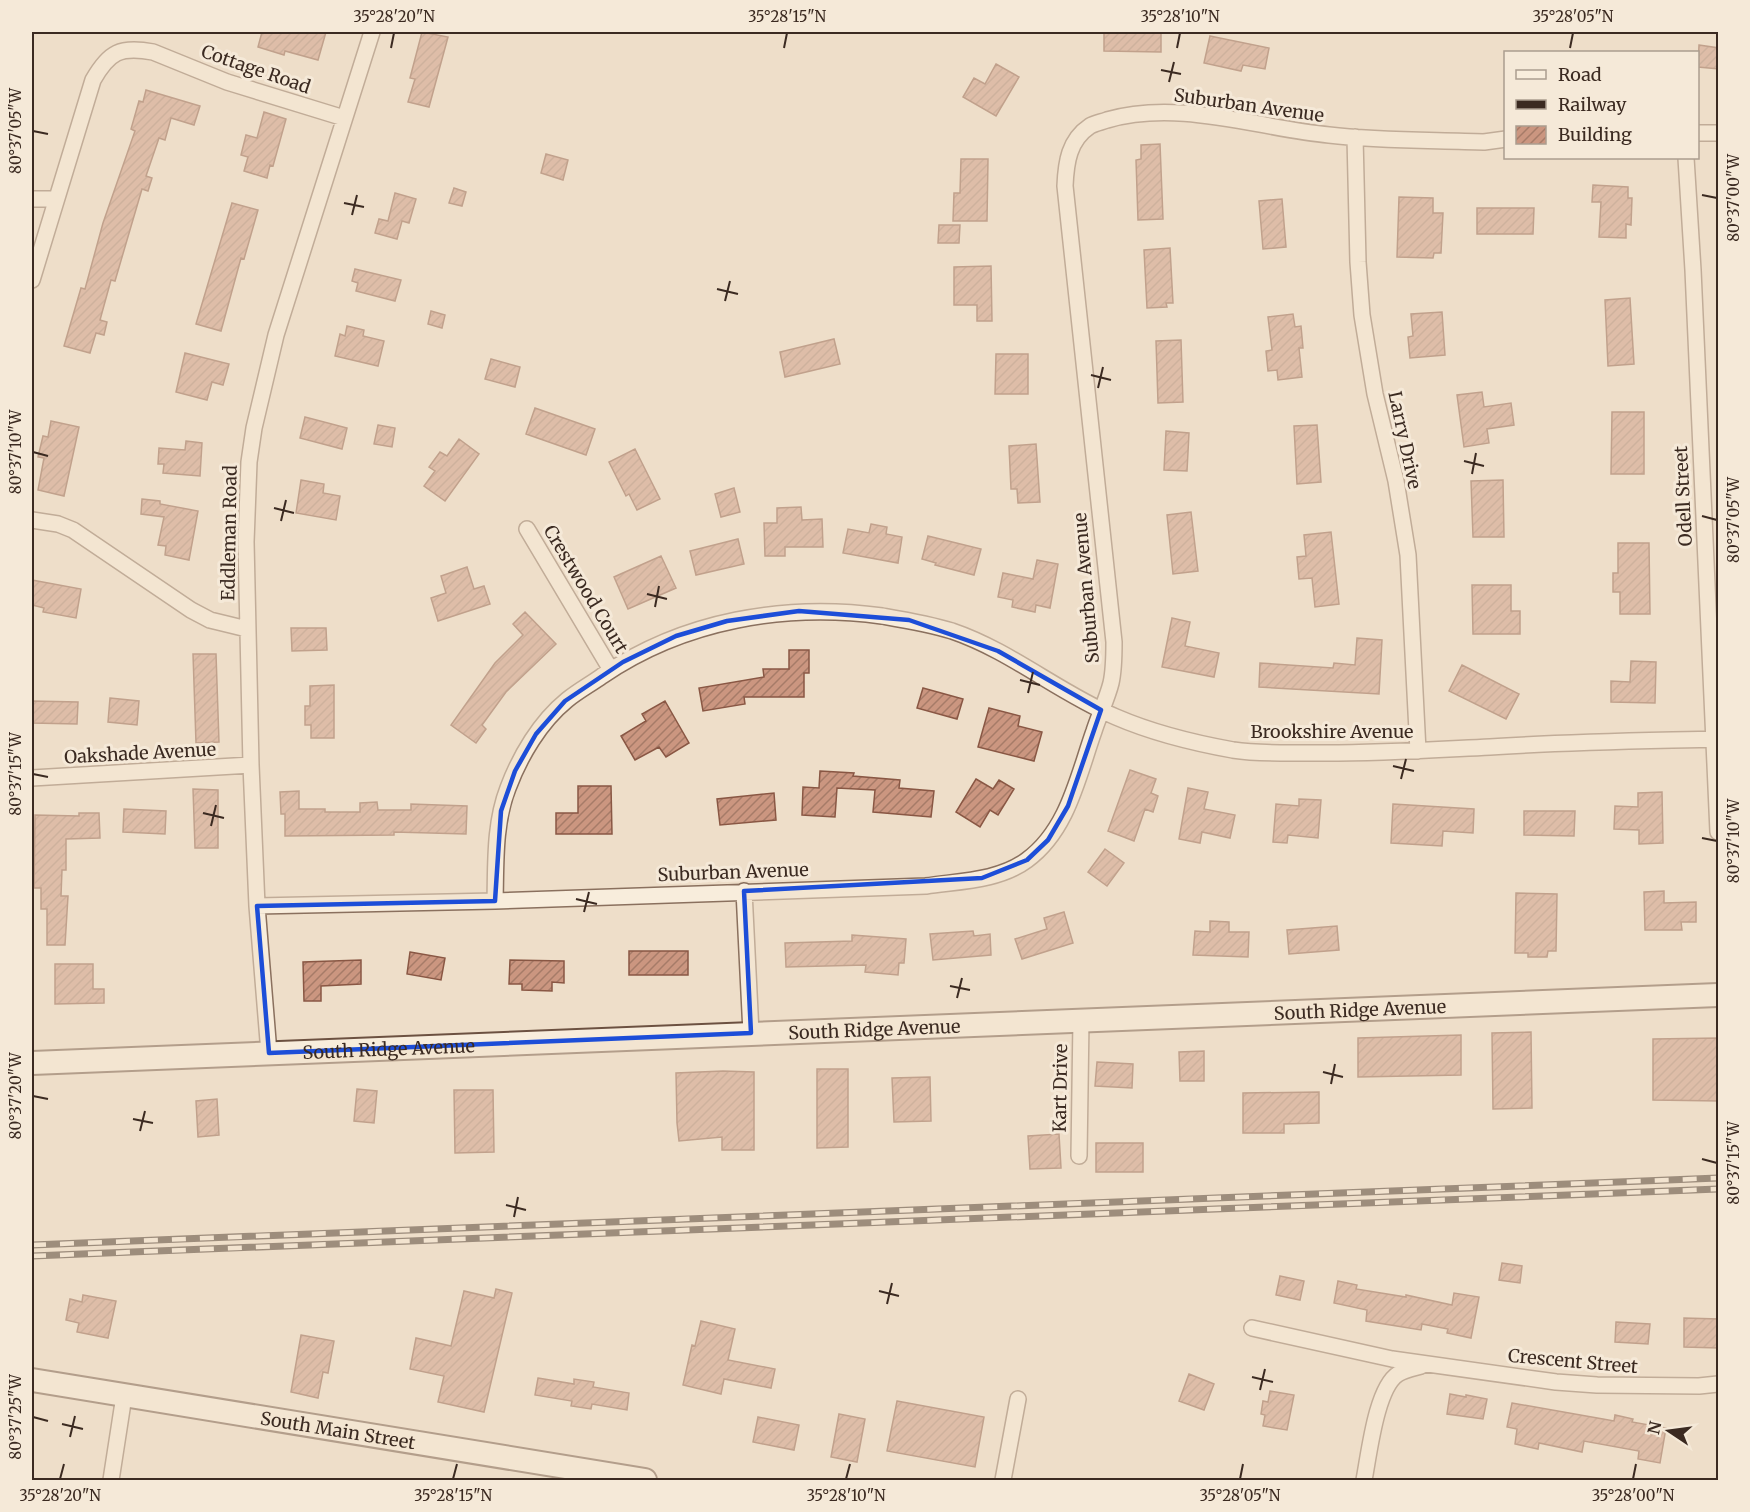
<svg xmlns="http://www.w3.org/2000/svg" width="1750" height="1512" font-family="Merriweather,serif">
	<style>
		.building { fill: url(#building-hatch); stroke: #895744; stroke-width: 1.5 }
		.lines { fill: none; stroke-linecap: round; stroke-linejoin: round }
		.street-casing { stroke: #8a705e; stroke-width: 18 }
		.secondary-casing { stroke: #6c5141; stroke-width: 26 }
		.street { stroke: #f8eddc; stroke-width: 15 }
		.secondary { stroke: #f8eddc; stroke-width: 22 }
		.rail-casing { stroke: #3b2a21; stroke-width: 7 }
		.rail { stroke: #f5e9d8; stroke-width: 4.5; stroke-dasharray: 14; stroke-linecap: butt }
		.marked { fill: none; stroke: #1d4ed8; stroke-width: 4.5; stroke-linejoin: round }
		.ticks { fill: none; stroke: #3b2a21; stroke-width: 2 }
		.labels { text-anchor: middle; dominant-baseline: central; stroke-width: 6; stroke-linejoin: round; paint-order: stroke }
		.street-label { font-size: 18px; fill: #3b2a21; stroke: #f5e9d8 }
		.neatline { fill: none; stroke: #3b2a21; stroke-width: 2 }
		.ticks-label { font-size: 15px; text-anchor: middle; fill: #3b2a21 }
	</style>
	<defs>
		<pattern id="building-hatch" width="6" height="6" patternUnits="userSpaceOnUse" patternTransform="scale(1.5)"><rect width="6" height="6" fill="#cb9680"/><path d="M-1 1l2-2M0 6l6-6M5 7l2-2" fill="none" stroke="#a67b68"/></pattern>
	</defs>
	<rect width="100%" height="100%" fill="#eedec9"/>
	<path class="building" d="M262,32H326L318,60L285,51L284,55L258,47Z
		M422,32L448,37L429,107L408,102L415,79L410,78Z
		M1104,32H1161V52L1104,51Z
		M1210,36L1269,48L1265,69L1243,65L1241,71L1204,63Z
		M1699,45L1719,48V69L1698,67Z
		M996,64L1019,77L996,116L963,97L974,78L985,84Z
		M146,90L200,106L194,125L171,118L165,140L159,138L146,176L152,178L148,191L142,189L115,281L111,280L100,320L107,322L104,335L96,333L90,353L64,346L81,288L85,289L103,223L135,131L131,129L139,101L143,102Z
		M264,112L286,119L273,166L270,165L267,178L244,171L248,157L241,155L246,135L257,138Z
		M1160,144L1163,219L1138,220L1136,160L1141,159V145Z
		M546,154L568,160L563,180L541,173Z
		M961,159H988L987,221H953L954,193H960Z
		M1593,185L1628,187V198H1632L1631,225L1626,224V238L1599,237L1601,202H1592Z
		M454,188L466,192L462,206L449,203Z
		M395,193L416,199L409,223L402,221L397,239L375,233L379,219L388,221Z
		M1399,197L1433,198V213H1443L1441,253H1434L1433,258L1397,257Z
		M1282,199L1286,247L1263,249L1259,201Z
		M232,203L258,210L244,259L241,258L221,331L196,324Z
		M1477,208H1534L1533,234H1477Z
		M939,225H960L959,243H938Z
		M1170,248L1173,303H1166L1167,307L1147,308L1144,250Z
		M991,266L992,321H977V305H954V267Z
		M355,269L401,280L395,301L356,291L358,283L352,281Z
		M1630,298L1634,364L1608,366L1605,300Z
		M431,311L445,315L442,328L428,324Z
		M1442,312L1445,355L1410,358L1408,337L1413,336L1411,314Z
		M1293,314L1295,327L1301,326L1303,348H1299L1302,377L1278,380L1277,370L1268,371L1266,351L1272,350L1268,317Z
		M347,326L364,330L363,336L384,341L378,366L335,356L340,334L345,336Z
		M834,339L840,364L785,377L780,352Z
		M1181,340L1183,402L1158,403L1156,341Z
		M185,353L229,364L223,385L212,382L207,400L176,392Z
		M996,354H1028V394H995Z
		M491,359L520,367L515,387L485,379Z
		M1482,392L1484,407L1511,403L1514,425L1487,429L1489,443L1464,447L1457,395Z
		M535,408L595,429L586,455L526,434Z
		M1612,412H1644V474H1611Z
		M305,417L347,428L342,449L300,438Z
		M51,421L79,427L64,496L38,490L44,458L38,457L43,436L48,437Z
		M378,425L395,428L392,447L374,444Z
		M1317,425L1321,482L1297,484L1294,426Z
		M1166,431L1189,433L1187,471L1164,470Z
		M459,439L479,454L445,501L424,486L435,471L429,467L440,452L447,456Z
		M186,441L202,443L200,476L163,473L164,464H158L159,448L185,450Z
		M1036,444L1040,502L1018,503L1017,489H1011L1009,446Z
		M635,449L660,499L637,510L629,494L626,496L609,462Z
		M301,480L324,484L323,493L340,496L336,520L296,513Z
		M1503,480L1504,537H1473L1471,481Z
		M734,488L740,512L721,517L715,494Z
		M142,499L160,501V504L198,511L189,560L165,555L166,546L158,545L164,517L141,514Z
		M801,507L802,520L822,519L823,547H785V556H765L764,523H777V508Z
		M1191,512L1198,571L1173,574L1167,515Z
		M871,524L887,527L886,534L902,537L898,563L843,553L848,529L869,533Z
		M1331,532L1339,604L1315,607L1312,578L1299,579L1297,557L1306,556L1304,535Z
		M928,536L981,549L974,575L935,565L936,563L922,559Z
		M738,539L744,564L696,575L690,551Z
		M1618,543H1649L1650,614H1620V592H1613V573H1618Z
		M661,556L676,588L628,609L614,577Z
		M1037,560L1058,564L1050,608L1036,605L1035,612L1012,607L1013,600L998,597L1003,573L1033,579Z
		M467,567L474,589L484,586L490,604L438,621L431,598L446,593L441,576Z
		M32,580L81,589L76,618L43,612L44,608L32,605Z
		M1472,585H1511V611H1520V634H1473Z
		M525,612L556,644L506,692L482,725L486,729L476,743L451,725L495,663L523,635L513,624Z
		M1172,618L1190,622L1185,646L1219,653L1214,677L1162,667Z
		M291,628H326L327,650L292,651Z
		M1357,638L1382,640L1379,694L1259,687L1260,663L1333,668L1334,663L1355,665Z
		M789,650H809V673H804V697H744L745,704L703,711L699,688L764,677L763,669H789Z
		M193,654H216L219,742L196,743Z
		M1631,661L1656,662L1655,703L1611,702V681L1630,682Z
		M1462,665L1519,694L1506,719L1449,691Z
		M334,685V738H311V725H305V706H310V686Z
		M923,688L963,699L957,719L917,708Z
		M110,698L139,701L137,725L108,722Z
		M32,701L78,702L77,724L32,723Z
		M665,701L689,743L666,757L659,747L635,760L621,736L646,721L642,714Z
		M989,708L1020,716L1018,726L1042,732L1034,761L978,747Z
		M1130,770L1156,779L1151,793L1158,796L1153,812L1145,809L1134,841L1108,831Z
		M820,771L854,773L853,776L900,780L899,788L934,791L931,817L873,812L875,790L837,788L835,817L802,815L803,787L819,788Z
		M976,779L993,789L999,780L1014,789L998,815L990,810L980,827L956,812Z
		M578,786H611L612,834H556V813H578Z
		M1188,788L1208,792L1204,809L1235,815L1230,838L1202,832L1200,843L1179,839Z
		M193,789L218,790V848H195Z
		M299,791V809H325V812H360V803L377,802L378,810H411V804L467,806L466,834L394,832V835L285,836V814H281L280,792Z
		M1662,792L1663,843L1639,844V830L1614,829L1615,806L1638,807V793Z
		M774,793L776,820L720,825L717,799Z
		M1299,799L1321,800L1318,838L1288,835L1287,843L1273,842L1276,804L1299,806Z
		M1393,804L1474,809L1473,833L1443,831L1442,846L1391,843Z
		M124,809L166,811L165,834L123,832Z
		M1524,811H1575L1574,836L1524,835Z
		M79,813H99L100,838L66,839V870H62L61,896H68L65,945H47V909H41V888H34L35,815L79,816Z
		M1105,849L1124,863L1107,886L1088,872Z
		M1664,891V903L1696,902V922H1681L1682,930H1645L1644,892Z
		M1516,893L1557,894L1556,951H1548L1547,957H1528V953H1515Z
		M1064,912L1073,943L1022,959L1015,939L1047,929L1044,918Z
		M1210,921L1229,922V932H1249L1248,957L1193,955L1195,931L1210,932Z
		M1337,926L1339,950L1289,954L1287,930Z
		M973,931L974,936L990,934L991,955L933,960L930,934Z
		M852,935L906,939L904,963H899L898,975L865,972L866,965L786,967L785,943L852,941Z
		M629,951H688V975H629Z
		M410,952L445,958L441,980L407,974Z
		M361,960V984L321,986V1001H304L303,962Z
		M510,960L564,961V983L552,982V991L522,990V984H509Z
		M55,964H93V989H104V1003L55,1004Z
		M1531,1032L1532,1108L1493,1109L1492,1033Z
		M1461,1035V1075L1358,1077V1038Z
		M1719,1038V1101L1653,1100V1039Z
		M1204,1051V1081H1180L1179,1052Z
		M1097,1062L1133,1064L1132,1088L1095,1086Z
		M817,1069H848V1147L817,1148Z
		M723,1071L754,1072V1150H722V1137L679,1141L677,1123L676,1073Z
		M930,1077L931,1121L894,1122L892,1078Z
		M357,1089L377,1091L374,1123L354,1121Z
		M454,1090H493L494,1152L455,1153Z
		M1319,1092V1123L1284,1124V1133H1243V1093Z
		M217,1099L219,1135L198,1137L196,1101Z
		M1059,1134L1061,1168L1030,1169L1028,1136Z
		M1096,1143H1143V1172H1096Z
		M1502,1263L1522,1266L1520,1283L1499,1280Z
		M1280,1276L1304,1281L1300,1300L1276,1295Z
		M1338,1281L1357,1285L1356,1289L1406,1297V1295L1452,1305L1454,1293L1479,1297L1471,1338L1447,1333L1448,1329L1422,1324L1421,1330L1366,1321L1367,1310L1334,1303Z
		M496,1289L512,1293L484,1412L438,1402L444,1376L410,1369L416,1338L451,1346L464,1291L494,1298Z
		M83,1295L116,1301L108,1338L77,1332L79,1323L66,1320L70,1299L82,1302Z
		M1684,1318L1719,1319V1348L1684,1347Z
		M701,1321L735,1329L728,1360L775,1369L771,1388L724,1379L721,1394L683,1385L692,1345L695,1346Z
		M1616,1322L1650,1324L1648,1344L1615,1342Z
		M301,1335L334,1341L328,1373L323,1372L318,1398L291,1392Z
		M1189,1374L1214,1384L1204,1410L1179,1401Z
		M538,1378L574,1384V1379L594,1382L593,1387L629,1393L627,1410L592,1404L591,1409L571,1406L572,1401L535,1395Z
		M1270,1391L1294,1395L1287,1430L1263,1426L1265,1415L1261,1414L1263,1401L1268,1402Z
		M1450,1394L1466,1397V1395L1487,1399L1483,1419L1447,1414Z
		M897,1401L984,1417L975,1467L887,1451Z
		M1512,1403L1603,1419L1614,1421L1615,1415L1633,1419L1632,1422L1666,1428L1660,1463L1638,1459L1639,1451L1584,1441L1582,1452L1539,1443L1538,1449L1515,1444L1517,1429L1507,1427Z
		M839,1414L865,1419L857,1462L831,1457Z
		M758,1417L799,1425L794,1450L753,1442Z"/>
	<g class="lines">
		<defs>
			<path id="street" d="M1698,133H1718
				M1355,137L1358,262L1362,315L1375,394L1396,481L1408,555L1418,751
				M1686,158L1693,270L1718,832
				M32,199H56
				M32,280L93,80C109,52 120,46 153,52L227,82L344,118
				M32,520L58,524L73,530L191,610L210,620L247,629
				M527,529L611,670
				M32,778L251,765
				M744,891L751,1033
				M495,901C496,864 494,824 508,788C520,756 540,722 567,700C578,691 591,684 602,676C684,620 785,603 882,616C905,620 929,624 952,631C1011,651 1059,693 1116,717C1153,733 1194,743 1233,750C1259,754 1285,753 1311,753C1371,754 1430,750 1490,747C1566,742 1642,741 1718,739
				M257,906L495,901L926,886C959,881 999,881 1027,860C1068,830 1078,776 1094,731C1099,715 1107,699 1111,683C1114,670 1114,656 1114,642L1065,186C1066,162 1069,140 1090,126C1095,123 1102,122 1107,120C1179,99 1257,128 1329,135C1380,141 1433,140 1484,142L1506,139
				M269,1053L257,906L251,765L246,542L249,462L254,428L276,335L372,32
				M1079,1156L1081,1020
				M1252,1328L1392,1359L1556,1382L1597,1385L1699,1386L1718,1384
				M111,1480L124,1396
				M1003,1480L1018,1399
				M1364,1480C1369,1455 1376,1388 1398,1374C1404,1370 1414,1368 1421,1366"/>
			<g id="secondary">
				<path id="s1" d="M32,1063L1718,995"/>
				<path id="s2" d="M32,1380L645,1480"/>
			</g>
		</defs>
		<use href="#street" class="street-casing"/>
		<use href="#secondary" class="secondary-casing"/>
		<use href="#street" class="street"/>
		<use href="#secondary" class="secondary"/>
		<defs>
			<path id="rail" d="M32,1245L1718,1178
				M32,1256L1718,1189"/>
		</defs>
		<use href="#rail" class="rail-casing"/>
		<use href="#rail" class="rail"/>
	</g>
	<path d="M0 0H1750V1512H0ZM799,611L909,620L998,651L1101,710L1068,806L1048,840L1027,860L982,878L744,891L751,1033L269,1053L257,906L495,901L501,811L515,771L536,734L565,701L623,662L676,636L727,621Z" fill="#eedec9" fill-opacity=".55" fill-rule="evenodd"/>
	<path class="marked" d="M799,611L909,620L998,651L1101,710L1068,806L1048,840L1027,860L982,878L744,891L751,1033L269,1053L257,906L495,901L501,811L515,771L536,734L565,701L623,662L676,636L727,621Z"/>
	<path class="ticks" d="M391,48L394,33M784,48L787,33M1177,48L1180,33M1570,48L1573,33M1161,70L1181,74M1169,82L1174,62M33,131L48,134M1702,195L1717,198M344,203L364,207M352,215L357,195M717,289L738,294M725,301L730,281M1091,375L1111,380M1098,388L1103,367M33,452L48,456M1464,461L1484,466M1472,474L1476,453M274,508L294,513M1702,516L1717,520M281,521L286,500M647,594L667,599M655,607L659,586M1020,680L1040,685M1028,693L1033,672M1393,766L1414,771M33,774L48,777M1401,779L1406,759M203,813L224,818M211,826L216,805M1702,838L1717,841M576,899L597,904M584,912L589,892M950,986L970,990M957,998L962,978M1323,1072L1343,1077M1331,1084L1335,1064M33,1096L48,1099M133,1119L153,1123M140,1131L145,1111M1702,1159L1717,1163M506,1205L526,1210M514,1217L518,1197M879,1291L899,1296M887,1304L892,1283M1252,1377L1273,1382M1260,1390L1265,1369M33,1417L48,1421M62,1424L83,1429M70,1437L75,1416M60,1479L64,1464M453,1479L457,1464M846,1479L850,1464M1240,1479L1243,1464M1633,1479L1636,1464"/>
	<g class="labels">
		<g class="street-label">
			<text transform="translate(256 69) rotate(19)">Cottage Road</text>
			<text transform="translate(1249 105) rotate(8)">Suburban Avenue</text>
			<text transform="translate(1405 440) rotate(78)">Larry Drive</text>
			<text transform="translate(1683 496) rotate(-93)">Odell Street</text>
			<text transform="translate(229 533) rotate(-89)">Eddleman Road</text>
			<text transform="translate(1086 588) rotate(-95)">Suburban Avenue</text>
			<text transform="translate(586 589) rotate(59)">Crestwood Court</text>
			<text x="1332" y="731">Brookshire Avenue</text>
			<text transform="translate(140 753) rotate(-3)">Oakshade Avenue</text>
			<text transform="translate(733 872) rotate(-2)">Suburban Avenue</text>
			<text stroke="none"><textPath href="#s1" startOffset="1329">South Ridge Avenue</textPath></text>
			<text stroke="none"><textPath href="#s1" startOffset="843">South Ridge Avenue</textPath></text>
			<text stroke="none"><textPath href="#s1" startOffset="357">South Ridge Avenue</textPath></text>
			<text transform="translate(1060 1088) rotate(-89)">Kart Drive</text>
			<text transform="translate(1573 1361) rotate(5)">Crescent Street</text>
			<text stroke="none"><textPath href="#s2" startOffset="310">South Main Street</textPath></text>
		</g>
	</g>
	<rect width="1750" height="1512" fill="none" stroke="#f5e9d8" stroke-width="66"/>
	<rect x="1504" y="51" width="195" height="108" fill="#f5e9d8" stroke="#ab9d8f" stroke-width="1.5"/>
	<rect x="1516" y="70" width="30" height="9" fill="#f8eddc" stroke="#ab9d8f" stroke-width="1.5"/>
	<text x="1558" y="81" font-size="18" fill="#3b2a21">Road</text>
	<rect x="1516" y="100" width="30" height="9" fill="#3b2a21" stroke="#ab9d8f" stroke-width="1.5"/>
	<text x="1558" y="111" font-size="18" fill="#3b2a21">Railway</text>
	<rect x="1516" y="126" width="30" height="18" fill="url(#building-hatch)" stroke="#ab9d8f" stroke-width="1.5"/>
	<text x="1558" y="141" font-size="18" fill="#3b2a21">Building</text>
	<g transform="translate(1669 1431) rotate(283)" stroke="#f5e9d8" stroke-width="4.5" paint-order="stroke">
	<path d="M0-4.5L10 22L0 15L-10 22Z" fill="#3b2a21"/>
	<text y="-9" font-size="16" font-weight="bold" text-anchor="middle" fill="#3b2a21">N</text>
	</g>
	<rect x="33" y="33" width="1684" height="1446" class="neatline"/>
	<g class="ticks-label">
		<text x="394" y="22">35°28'20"N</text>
		<text x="787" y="22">35°28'15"N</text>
		<text x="1180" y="22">35°28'10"N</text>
		<text x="1573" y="22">35°28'05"N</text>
		<text transform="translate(16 131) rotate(-90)" y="5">80°37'05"W</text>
		<text transform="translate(1734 198) rotate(-90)" y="5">80°37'00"W</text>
		<text transform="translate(16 452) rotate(-90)" y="5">80°37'10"W</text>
		<text transform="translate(1734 520) rotate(-90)" y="5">80°37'05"W</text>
		<text transform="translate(16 774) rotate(-90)" y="5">80°37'15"W</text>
		<text transform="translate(1734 841) rotate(-90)" y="5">80°37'10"W</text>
		<text transform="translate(16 1096) rotate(-90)" y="5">80°37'20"W</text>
		<text transform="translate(1734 1163) rotate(-90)" y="5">80°37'15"W</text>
		<text transform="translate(16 1417) rotate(-90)" y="5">80°37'25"W</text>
		<text x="60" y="1501">35°28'20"N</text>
		<text x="453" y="1501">35°28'15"N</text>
		<text x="846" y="1501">35°28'10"N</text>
		<text x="1240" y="1501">35°28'05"N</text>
		<text x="1633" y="1501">35°28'00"N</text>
	</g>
</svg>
